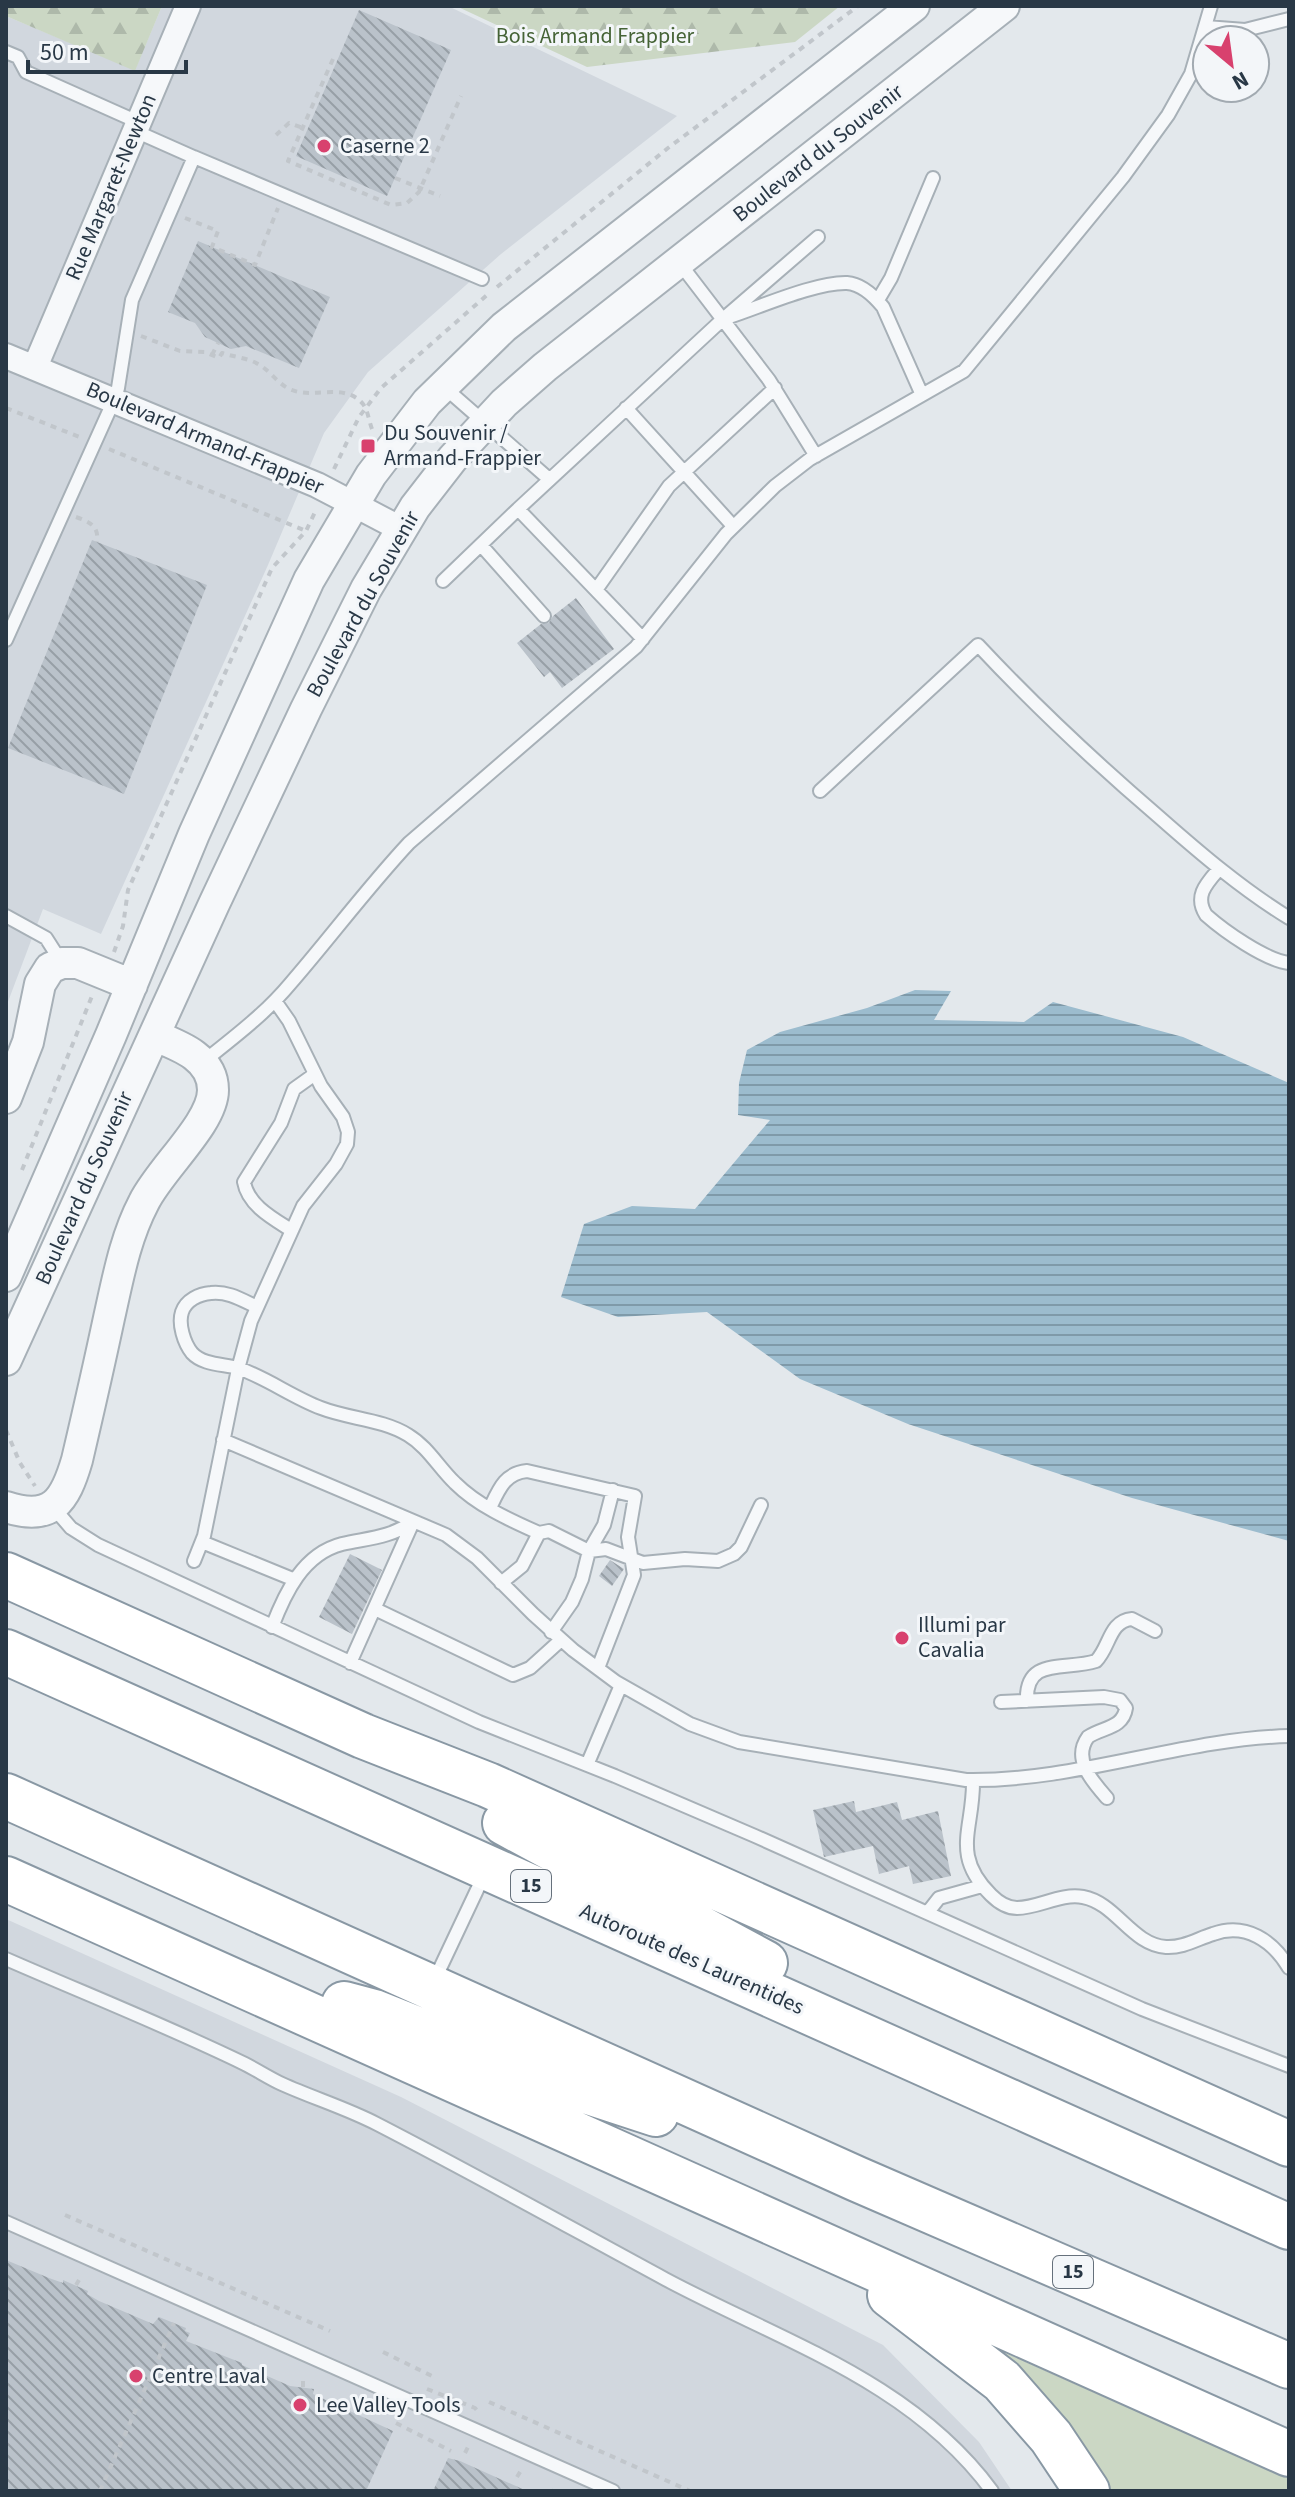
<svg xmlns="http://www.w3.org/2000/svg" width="1295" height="2497" font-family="'Source Sans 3',sans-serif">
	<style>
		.built { fill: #d1d7de }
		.green { fill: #cbd7c4 }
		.forest { fill: url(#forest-firs) }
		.water { fill: url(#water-rules) }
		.building { fill: url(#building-back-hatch) }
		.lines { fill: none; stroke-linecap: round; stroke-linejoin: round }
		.service-casing { stroke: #a7b0b7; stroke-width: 16 }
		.minor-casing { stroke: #a7b0b7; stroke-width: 28 }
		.tertiary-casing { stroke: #a7b0b7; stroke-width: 34 }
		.motorway-casing { stroke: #8998a4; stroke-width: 48 }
		.path { stroke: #c1c6cb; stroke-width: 4; stroke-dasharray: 6 6; stroke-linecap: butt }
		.service { stroke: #f6f8fa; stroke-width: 12 }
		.minor { stroke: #f6f8fa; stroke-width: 24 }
		.tertiary { stroke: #f6f8fa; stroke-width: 30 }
		.motorway { stroke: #fff; stroke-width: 44 }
		.poi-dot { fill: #d8416e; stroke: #f3f6f9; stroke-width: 3 }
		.labels { text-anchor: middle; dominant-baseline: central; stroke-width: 6; stroke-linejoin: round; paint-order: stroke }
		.shield { fill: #f3f6f9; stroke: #66717c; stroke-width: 2 }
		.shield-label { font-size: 20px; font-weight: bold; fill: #293846 }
		.park-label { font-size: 22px; fill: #456336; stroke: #f3f6f9 }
		.poi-label { font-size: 22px; fill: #293846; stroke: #f3f6f9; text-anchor: start }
		.street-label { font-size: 22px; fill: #293846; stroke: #f3f6f9 }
	</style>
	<defs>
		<pattern id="forest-firs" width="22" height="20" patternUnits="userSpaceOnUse" patternTransform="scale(2)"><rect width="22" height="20" fill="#cbd7c4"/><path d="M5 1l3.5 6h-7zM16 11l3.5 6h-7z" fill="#aeb9aa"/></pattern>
		<pattern id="water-rules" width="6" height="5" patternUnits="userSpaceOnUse" patternTransform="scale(2)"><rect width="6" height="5" fill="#9cbcce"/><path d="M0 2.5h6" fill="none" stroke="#7f9aa9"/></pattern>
		<pattern id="building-back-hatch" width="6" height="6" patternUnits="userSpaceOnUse" patternTransform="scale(2)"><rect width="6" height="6" fill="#bac2ca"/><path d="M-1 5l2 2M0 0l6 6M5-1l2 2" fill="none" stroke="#979fa6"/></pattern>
	</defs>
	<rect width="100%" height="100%" fill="#e3e8ec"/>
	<path class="built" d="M162,6H448L677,116L501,254L368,372L324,433L268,565L101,934L43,909L6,1007V16L135,70Z
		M6,1919L401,2097L883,2345L979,2442L1012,2491H6Z"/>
	<path class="green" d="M1001,2351L1289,2479V2491H1100L996,2359Z"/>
	<path class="forest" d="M6,6H162L135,71L6,16Z
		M456,6H840L795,42L587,67Z"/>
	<path class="water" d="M915,990L951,991L934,1020L1024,1022L1053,1002L1183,1037L1289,1083V1541L1132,1498L908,1424L800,1379L707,1312L618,1317L561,1297L584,1224L632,1206L695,1209L770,1120L738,1115L739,1083L747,1050L780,1032L867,1008Z"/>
	<path class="building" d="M359,10L451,50L387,196L296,156Z
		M198,241L330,297L299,368L246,346L231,349L205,337L195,323L168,312Z
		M92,540L207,585L124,794L8,748Z
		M576,598L614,649L562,688L550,672L544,677L517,643L541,624L549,623L553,616Z
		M350,1554L382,1570L352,1634L319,1617Z
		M610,1560L624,1569L612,1586L599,1576Z
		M854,1801L856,1812L897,1802L902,1820L938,1811L951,1876L913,1884L909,1866L879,1874L873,1846L824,1857L813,1810Z
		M6,2260L49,2278L63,2283V2280L88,2291L87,2294L99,2301L153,2324L159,2317L186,2328L185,2331L190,2333L186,2341L242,2363V2365L290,2386L314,2389L313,2394L393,2431L366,2491H6Z
		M448,2458L460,2461L527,2491H433Z"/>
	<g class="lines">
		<defs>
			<path id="service" d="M1206,27L1245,30L1289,19
				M6,52L18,57L26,72L138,122
				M135,131L198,159
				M678,261L769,380L816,456
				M878,300L891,278L933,178
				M729,317C760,307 816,282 847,283C862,284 874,296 883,307L922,395
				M444,387L549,479
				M626,408L733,526
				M481,545L544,616
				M443,581L518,509
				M596,590L669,486L775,388
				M643,639L518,509L723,319L818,237
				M6,640L114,400L118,388L132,300L194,157L482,279
				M820,791L978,645C1035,706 1096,763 1159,817C1201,854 1242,889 1289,918
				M1219,869C1206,884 1194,896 1206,915C1224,931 1265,960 1289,963
				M6,916L46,938L62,963
				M203,1062C233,1038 265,1014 290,984C330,938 367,888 409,843L636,647L726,534L775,486L810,459L964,371L1123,177L1168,115L1191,74L1211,6
				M291,1230C272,1218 248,1205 244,1182L281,1123L294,1089L315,1074
				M257,1307C242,1300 228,1291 211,1293C199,1294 186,1300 182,1312C178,1324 184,1343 192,1353C203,1365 223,1364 238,1368C267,1378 292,1397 321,1408C349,1419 382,1419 408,1435C428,1447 439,1468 455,1483C478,1506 510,1520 539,1533L522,1566L501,1583
				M223,1440L446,1535L477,1558L533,1614L573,1650L616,1682L690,1724L739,1742L966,1780C1076,1782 1180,1739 1289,1736
				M52,1506L71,1528L98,1545L479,1722L615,1776L755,1836L1142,2009L1289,2066
				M490,1508C499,1489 505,1473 527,1471L635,1496L628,1537L634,1575L598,1668
				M539,1533L549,1531L589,1551L606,1549L643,1563L685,1559L718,1561L734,1554L741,1547L761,1505
				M202,1542L295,1580
				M194,1561L204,1536L238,1369L251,1321L303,1206L336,1164L347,1144L348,1132L343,1117L321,1086L289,1021L275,1001
				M375,1609L513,1675L530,1668L561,1640
				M272,1627C285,1593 303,1554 342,1544C368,1538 389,1538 413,1522
				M551,1632L572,1602L582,1579L589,1551L604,1525L613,1490
				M350,1663L413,1522
				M1027,1701C1025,1656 1066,1671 1096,1661C1110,1647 1109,1621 1132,1619L1155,1631
				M1001,1702L1104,1697L1120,1700L1126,1708C1123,1729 1102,1727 1088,1737C1072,1759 1092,1781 1107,1798
				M587,1765L621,1685
				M973,1780C974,1829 950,1854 991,1895C998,1902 1007,1908 1017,1908C1039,1908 1060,1893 1083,1897C1116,1903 1132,1945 1166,1947C1183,1948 1197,1939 1213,1934C1246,1922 1273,1941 1289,1968
				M928,1912L939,1898L982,1886
				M6,1959C86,1994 167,2026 245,2064C257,2070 269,2078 282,2084C313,2098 346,2108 377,2124C474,2174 569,2227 665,2279C781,2341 911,2381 992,2491
				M435,1979L485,1873
				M6,2222L613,2491"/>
			<path id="minor" d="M6,356L317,485L401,529
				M35,367L188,6"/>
			<path id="tertiary" d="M6,1098L28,1042L40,984L50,968L62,963H78L132,985
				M6,1276L111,1035L194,834L309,580L371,475L427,402L504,327L914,6
				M6,1360L214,904L306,709L366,589L415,507L453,458L504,403L545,367L1004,6
				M6,1507C52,1522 65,1501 77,1460C88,1413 99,1365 109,1318C118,1278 125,1238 144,1202C160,1169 213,1123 213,1090C213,1058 180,1046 155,1036"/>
			<path id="motorway" d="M6,1575L363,1736L488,1785L1289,2144
				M6,1652L1289,2227
				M6,1796L857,2179L1289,2366
				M505,1823L765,1963
				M6,1879L1289,2454
				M344,2004L374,2012L512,2067L656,2114
				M890,2295L1002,2381L1051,2437L1087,2491"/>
		</defs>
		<use href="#service" class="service-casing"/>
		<use href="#minor" class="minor-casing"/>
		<use href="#tertiary" class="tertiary-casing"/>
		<use href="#motorway" class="motorway-casing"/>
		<path class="path" d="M333,59L288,161L391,205L407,203L419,192L461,96
			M276,135L289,123L303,128
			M395,178L440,196
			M185,218L218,231L212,247L255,265L278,208
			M497,287L668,148L858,6
			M141,336L180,351L205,352L219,358L222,353C234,357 248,358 258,364C271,371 278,385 292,390C313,399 345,382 363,404C369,412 369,425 374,433
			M212,355L218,343
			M6,408L82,438
			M109,449L306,531
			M334,469L359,417L381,388L487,295
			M76,517C90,522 99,526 97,542
			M114,952L123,926L128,890L272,568L306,531L316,510
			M22,1170L92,996
			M6,1430L20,1463L35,1486
			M65,2215L330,2331
			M76,2285L79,2280
			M383,2352L436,2378
			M303,2387V2380
			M427,2389L475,2408L479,2413
			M489,2402L690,2491
			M359,2405L363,2396
			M396,2423L451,2451
			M465,2453L470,2443
			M517,2477L523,2467
			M100,2491L174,2323
			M553,2491L554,2490"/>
		<use href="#service" class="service"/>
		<use href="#minor" class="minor"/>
		<use href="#tertiary" class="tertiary"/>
		<use href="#motorway" class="motorway"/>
	</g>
	<g class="poi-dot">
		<circle cx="324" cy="146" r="8"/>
		<rect x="360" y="438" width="16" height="16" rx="4"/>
		<circle cx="902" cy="1638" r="8"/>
		<circle cx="136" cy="2376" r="8"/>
		<circle cx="300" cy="2405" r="8"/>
	</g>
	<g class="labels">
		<g class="shield">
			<rect x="511" y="1870" width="40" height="32" rx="6"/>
			<rect x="1053" y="2256" width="40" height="32" rx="6"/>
		</g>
		<g class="shield-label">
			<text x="531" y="1886">15</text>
			<text x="1073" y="2272">15</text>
		</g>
		<g class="park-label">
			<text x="595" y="36">Bois Armand Frappier</text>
		</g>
		<g class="poi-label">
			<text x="340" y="146">Caserne 2</text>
			<text x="384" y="433">Du Souvenir /<tspan x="384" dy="25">Armand-Frappier</tspan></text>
			<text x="918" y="1625">Illumi par<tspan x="918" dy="25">Cavalia</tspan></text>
			<text x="152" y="2376">Centre Laval</text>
			<text x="316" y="2405">Lee Valley Tools</text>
		</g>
		<g class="street-label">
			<text transform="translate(818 153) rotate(-38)">Boulevard du Souvenir</text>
			<text transform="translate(111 187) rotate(-67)">Rue Margaret-Newton</text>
			<text transform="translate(205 438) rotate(23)">Boulevard Armand-Frappier</text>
			<text transform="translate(363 604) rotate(-61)">Boulevard du Souvenir</text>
			<text transform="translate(84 1188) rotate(-66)">Boulevard du Souvenir</text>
			<text transform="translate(692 1959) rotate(24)">Autoroute des Laurentides</text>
		</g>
	</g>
	<rect width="1295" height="2497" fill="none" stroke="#293846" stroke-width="16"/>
	<g transform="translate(1231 64) rotate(151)"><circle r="38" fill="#f3f6f9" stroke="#a2aab1" stroke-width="2"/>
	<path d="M0-6L14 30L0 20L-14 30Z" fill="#d8416e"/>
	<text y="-12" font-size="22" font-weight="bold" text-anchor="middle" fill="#293846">N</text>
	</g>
	<path d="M28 60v12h158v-12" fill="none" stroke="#293846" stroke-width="4"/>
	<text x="40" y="60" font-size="24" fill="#293846" stroke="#f3f6f9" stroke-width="6" paint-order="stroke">50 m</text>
</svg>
